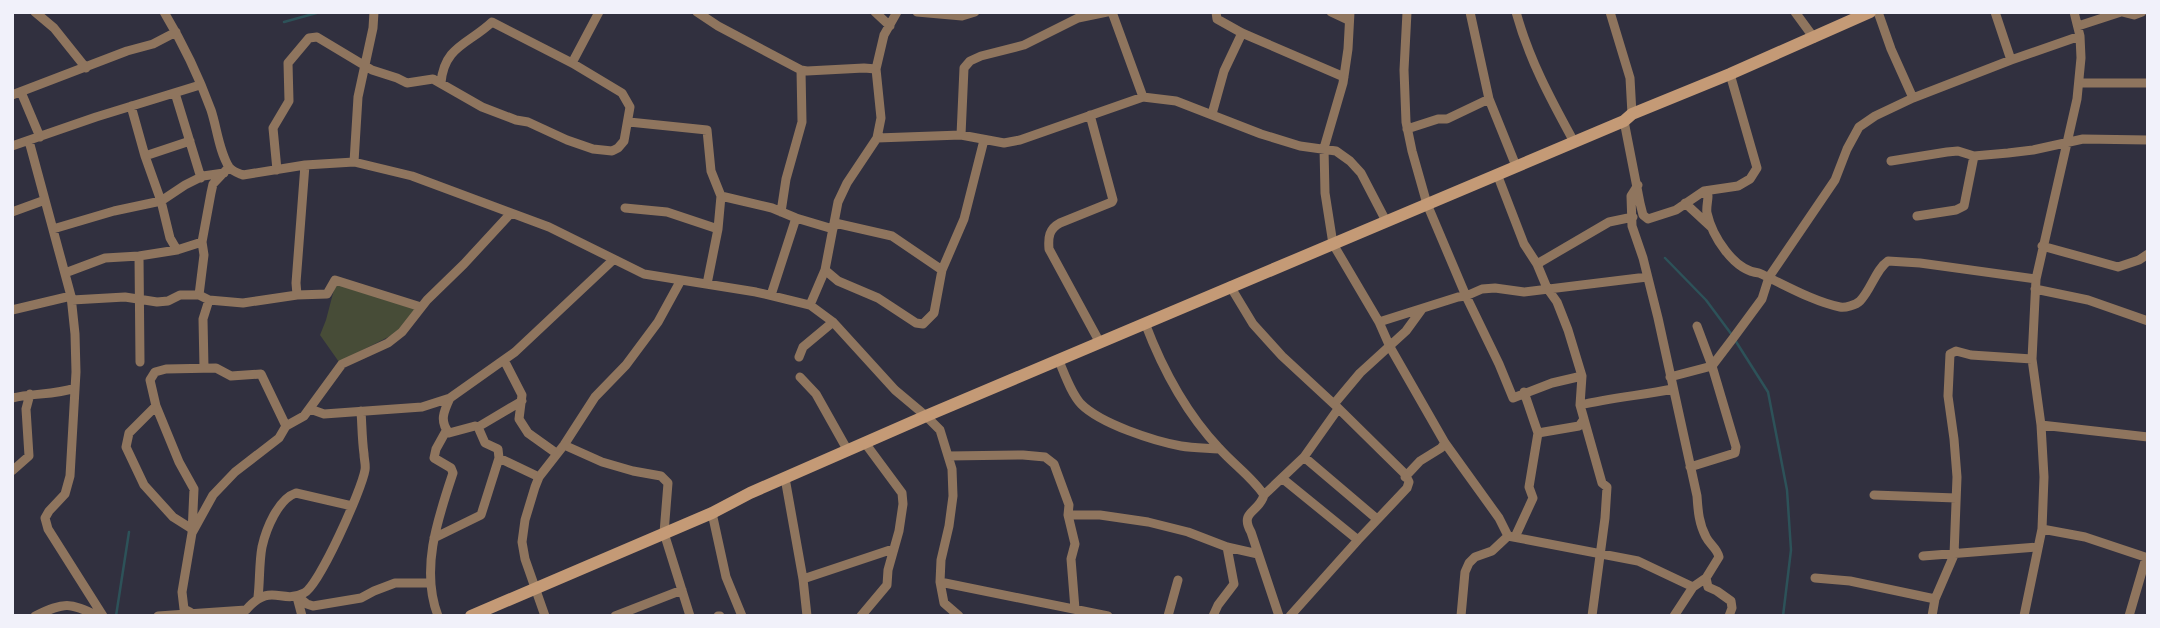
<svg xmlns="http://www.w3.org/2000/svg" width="2160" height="628" font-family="'Golos Text',sans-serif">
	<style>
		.green { fill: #474c37 }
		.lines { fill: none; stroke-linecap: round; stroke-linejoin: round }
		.stream { stroke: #2d5259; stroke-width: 2.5 }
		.minor { stroke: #8f755e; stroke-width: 9 }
		.secondary { stroke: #c49a76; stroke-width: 12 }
	</style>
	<rect width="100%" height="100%" fill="#31303f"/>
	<path class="green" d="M336,282L417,308L400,331L339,362L320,335L326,320Z"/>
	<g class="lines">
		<path class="stream" d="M284,22L320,12
			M1665,258L1706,300L1732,335
			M1735,340L1768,392L1787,490L1791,550L1783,616
			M116,616L129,532"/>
		<path class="minor" d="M35,12L54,28L86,68
			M164,12C182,42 199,77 211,110C217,128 219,151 229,167C233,172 238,173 243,175L305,165L354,162L412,176L549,227L644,274L756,292L810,305L833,322L895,390L926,416L940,430L952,469L953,496L949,526L941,560L940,582L944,603L959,616
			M697,12L718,26L801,70L807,71L864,68L876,69
			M875,12L890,26
			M917,12L962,16L975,12
			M1112,12L1143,97
			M1216,12L1217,19L1242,33L1344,77
			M1331,12L1348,20
			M1350,12L1348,49L1343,83L1324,148L1325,193L1333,244L1379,322L1390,347L1445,443L1499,518L1508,536
			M1407,12L1404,70L1406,122L1412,151L1427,204L1466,296L1499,364L1513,398L1552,383L1582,376
			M1470,12L1489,99L1516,166
			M1516,12C1529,59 1550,98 1573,140
			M1610,12L1630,78L1632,114
			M1795,12L1814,38
			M1878,12L1891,49L1913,98
			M1995,12L2011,60
			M2122,12L2134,15L2142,12
			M2078,26L2121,12
			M572,63L599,12
			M2079,83H2148
			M21,92L40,137
			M175,93L201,178
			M12,95L127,51L153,44L176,32
			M131,106L145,156L161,201L170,238L177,250
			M1212,114L1224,71L1242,33
			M1090,115L1113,200L1112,202L1060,223C1049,229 1048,237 1049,249L1099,341
			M1624,121L1640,203L1643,215L1648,219L1676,210L1704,191L1738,186L1750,179L1757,168L1730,74
			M629,122L707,130L711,171L721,196L718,229L707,284
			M1407,129L1438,119H1447L1489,99
			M961,135L964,68L970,61L981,56L1024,45L1078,18L1107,12
			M877,138L961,135L1004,143L1020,140L1143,97L1176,101L1261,134L1300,146L1336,151L1350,161L1361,173L1386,221
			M29,141L71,296L75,334L76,372L70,476L65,494L49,511L45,518L48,529L103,616
			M12,146L96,117L200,85
			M145,156L190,141
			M1891,161L1947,152L1958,151L1974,156L2008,153L2033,150L2083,139L2148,140
			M354,162L358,97L373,28L374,12
			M277,170L273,128L289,101L288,63L309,38L317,37L372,70L397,78L407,83L433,79L482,107L516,120L528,122L567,140L593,149L612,151L618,148L624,141L630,107L622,93L572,63L492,22C469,44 444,46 441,83
			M1497,174L1524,244L1537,264L1547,288L1557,302L1568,330L1582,376L1580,405L1602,483L1607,487L1605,518L1592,616
			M1638,185L1631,196L1632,226L1643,258L1658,318L1697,496C1698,511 1699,524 1706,537C1710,545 1717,548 1719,557L1706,578L1693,587L1674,616
			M1704,191L1708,196C1708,201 1706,208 1707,213C1712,236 1734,271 1759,273C1783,284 1814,302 1840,307C1845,308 1856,305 1860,301C1871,290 1876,269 1888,261L1920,263L2036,279
			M721,196L772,208L796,218L833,229
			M1685,203L1711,227
			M625,208L667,212L718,229
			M12,212L45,200
			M781,212L786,179L802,122L801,70
			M1917,216L1956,210L1964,206L1974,156
			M835,223L892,236L942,270
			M53,229L114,211L161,201L185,185L203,176L224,173
			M2042,246L2118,267L2139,260L2148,254
			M139,256L140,362
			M1537,264L1609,222L1633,217
			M825,270L838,281L878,298L916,323L923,324L934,313L942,270L964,219L984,140
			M65,273L105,258L139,256L177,250L202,242
			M1230,286L1253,324L1282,356L1336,406L1405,474L1409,482L1407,488L1358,540L1290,616
			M2035,289L2088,300L2148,321
			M297,295L296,283L305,165
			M771,295L796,218
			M72,300L125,297L157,302L168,301L180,295H199
			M209,300L243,303L297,295L327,294L335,280L421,307
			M810,305L825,270L838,202L847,183L877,138L881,118L876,69L884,35L897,12
			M12,310L71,296
			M1379,322L1458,297L1466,296L1482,289L1495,288L1524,292L1647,277
			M1145,323C1162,368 1186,413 1219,448C1233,464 1252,477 1264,495
			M799,357L803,347L833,322
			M504,360L522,395L519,419L528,433L556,453
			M1059,361C1065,375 1071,393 1081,404C1101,424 1154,441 1181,446C1193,448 1207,448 1219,449
			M204,368L203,319L209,300L199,295L204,255L202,242L211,193L213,184L229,167
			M800,377L816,394L848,451
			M1670,377L1712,366L1734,337L1762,299L1769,277L1835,180L1847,149L1859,127L1875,116L1913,98L2011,60L2080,36
			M12,398C33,393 55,395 75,388
			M450,398C444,411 439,421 449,433L475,426L478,427L522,401
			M1334,404L1360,373L1406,331L1422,309
			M156,406L129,433L126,447L144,485L173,517L192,529
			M310,409L324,414L422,407L450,398L515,352L613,260
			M2041,425L2148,437
			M478,427L485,443L498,449L499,458L539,477
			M1538,433L1579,426L1584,419L1580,405C1611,398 1642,395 1673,389
			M564,445L602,462L633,471L661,476L668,483L664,533L690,616
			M948,456L1023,455L1045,457L1054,464L1069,505L1068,515L1075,544L1071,559L1075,609
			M1304,457L1377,519
			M1690,467L1735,453L1736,447L1712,366L1697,326
			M12,471L29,456L26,409L30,394
			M1405,477L1420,461L1441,448L1445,443
			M785,478L803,579L807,616
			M1283,479L1358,540
			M1874,495L1956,498
			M712,513L726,577L742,616
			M1068,515H1100L1148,522L1188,532L1227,547L1258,554
			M2042,529L2085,537L2148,558
			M192,533L213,495L235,472L279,438L286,426L304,416L342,364L388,343L402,332L427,300L464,264L511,213
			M1508,536L1638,561L1693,587
			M1515,537L1533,498L1529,487L1538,433L1524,392
			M434,538L481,515L499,458
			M1923,556L2038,547
			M1706,578L1708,587L1717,591L1731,601L1732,608L1729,616
			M1815,578L1850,581L1935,599
			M803,579L893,549
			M940,582L1108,616
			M297,596L307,604L313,606L361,598L374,591L395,583H430
			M258,597C260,581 259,563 262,547C266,529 278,499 296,493L352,506
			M297,597L302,616
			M190,612L184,609L182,592L192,533L194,489L179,462L156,406L150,380L155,372L166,369L216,368L231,376L261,374L286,426
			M35,616C65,602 69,602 98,616
			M158,616L246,610C271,581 281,605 304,593C319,586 362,489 365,470C366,465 364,459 364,454C362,440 362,425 361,411
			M438,616C420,569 438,518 453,473L451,468L434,458L436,449L446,431
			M545,616L525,559L522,542L525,520L535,487L539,477L564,445L595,397L626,365L658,322L681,280
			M615,616L682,590
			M718,616H720
			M861,616L887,585L888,570L899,531L903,504L902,493L865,443
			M1168,616L1178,580
			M1213,616L1218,605L1234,584L1227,547
			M1279,616L1251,532C1239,511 1259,513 1264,495L1304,457L1338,409
			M1461,616L1465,572L1469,563L1475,557L1492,551L1508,536
			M1932,616L1935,599L1954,555L1957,477L1954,439L1948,396L1950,354L1956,351L1971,355L2032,359
			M2024,616L2042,529L2044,477L2041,425L2032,359L2036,279L2077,99L2081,58L2080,36L2074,12
			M2129,616L2146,558"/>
		<path class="secondary" d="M471,616L712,513L750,493L926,416L1624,121L1632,114L1730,74L1870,12"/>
	</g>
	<rect width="2160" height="628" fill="none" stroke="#f1f1fa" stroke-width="28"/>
</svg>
